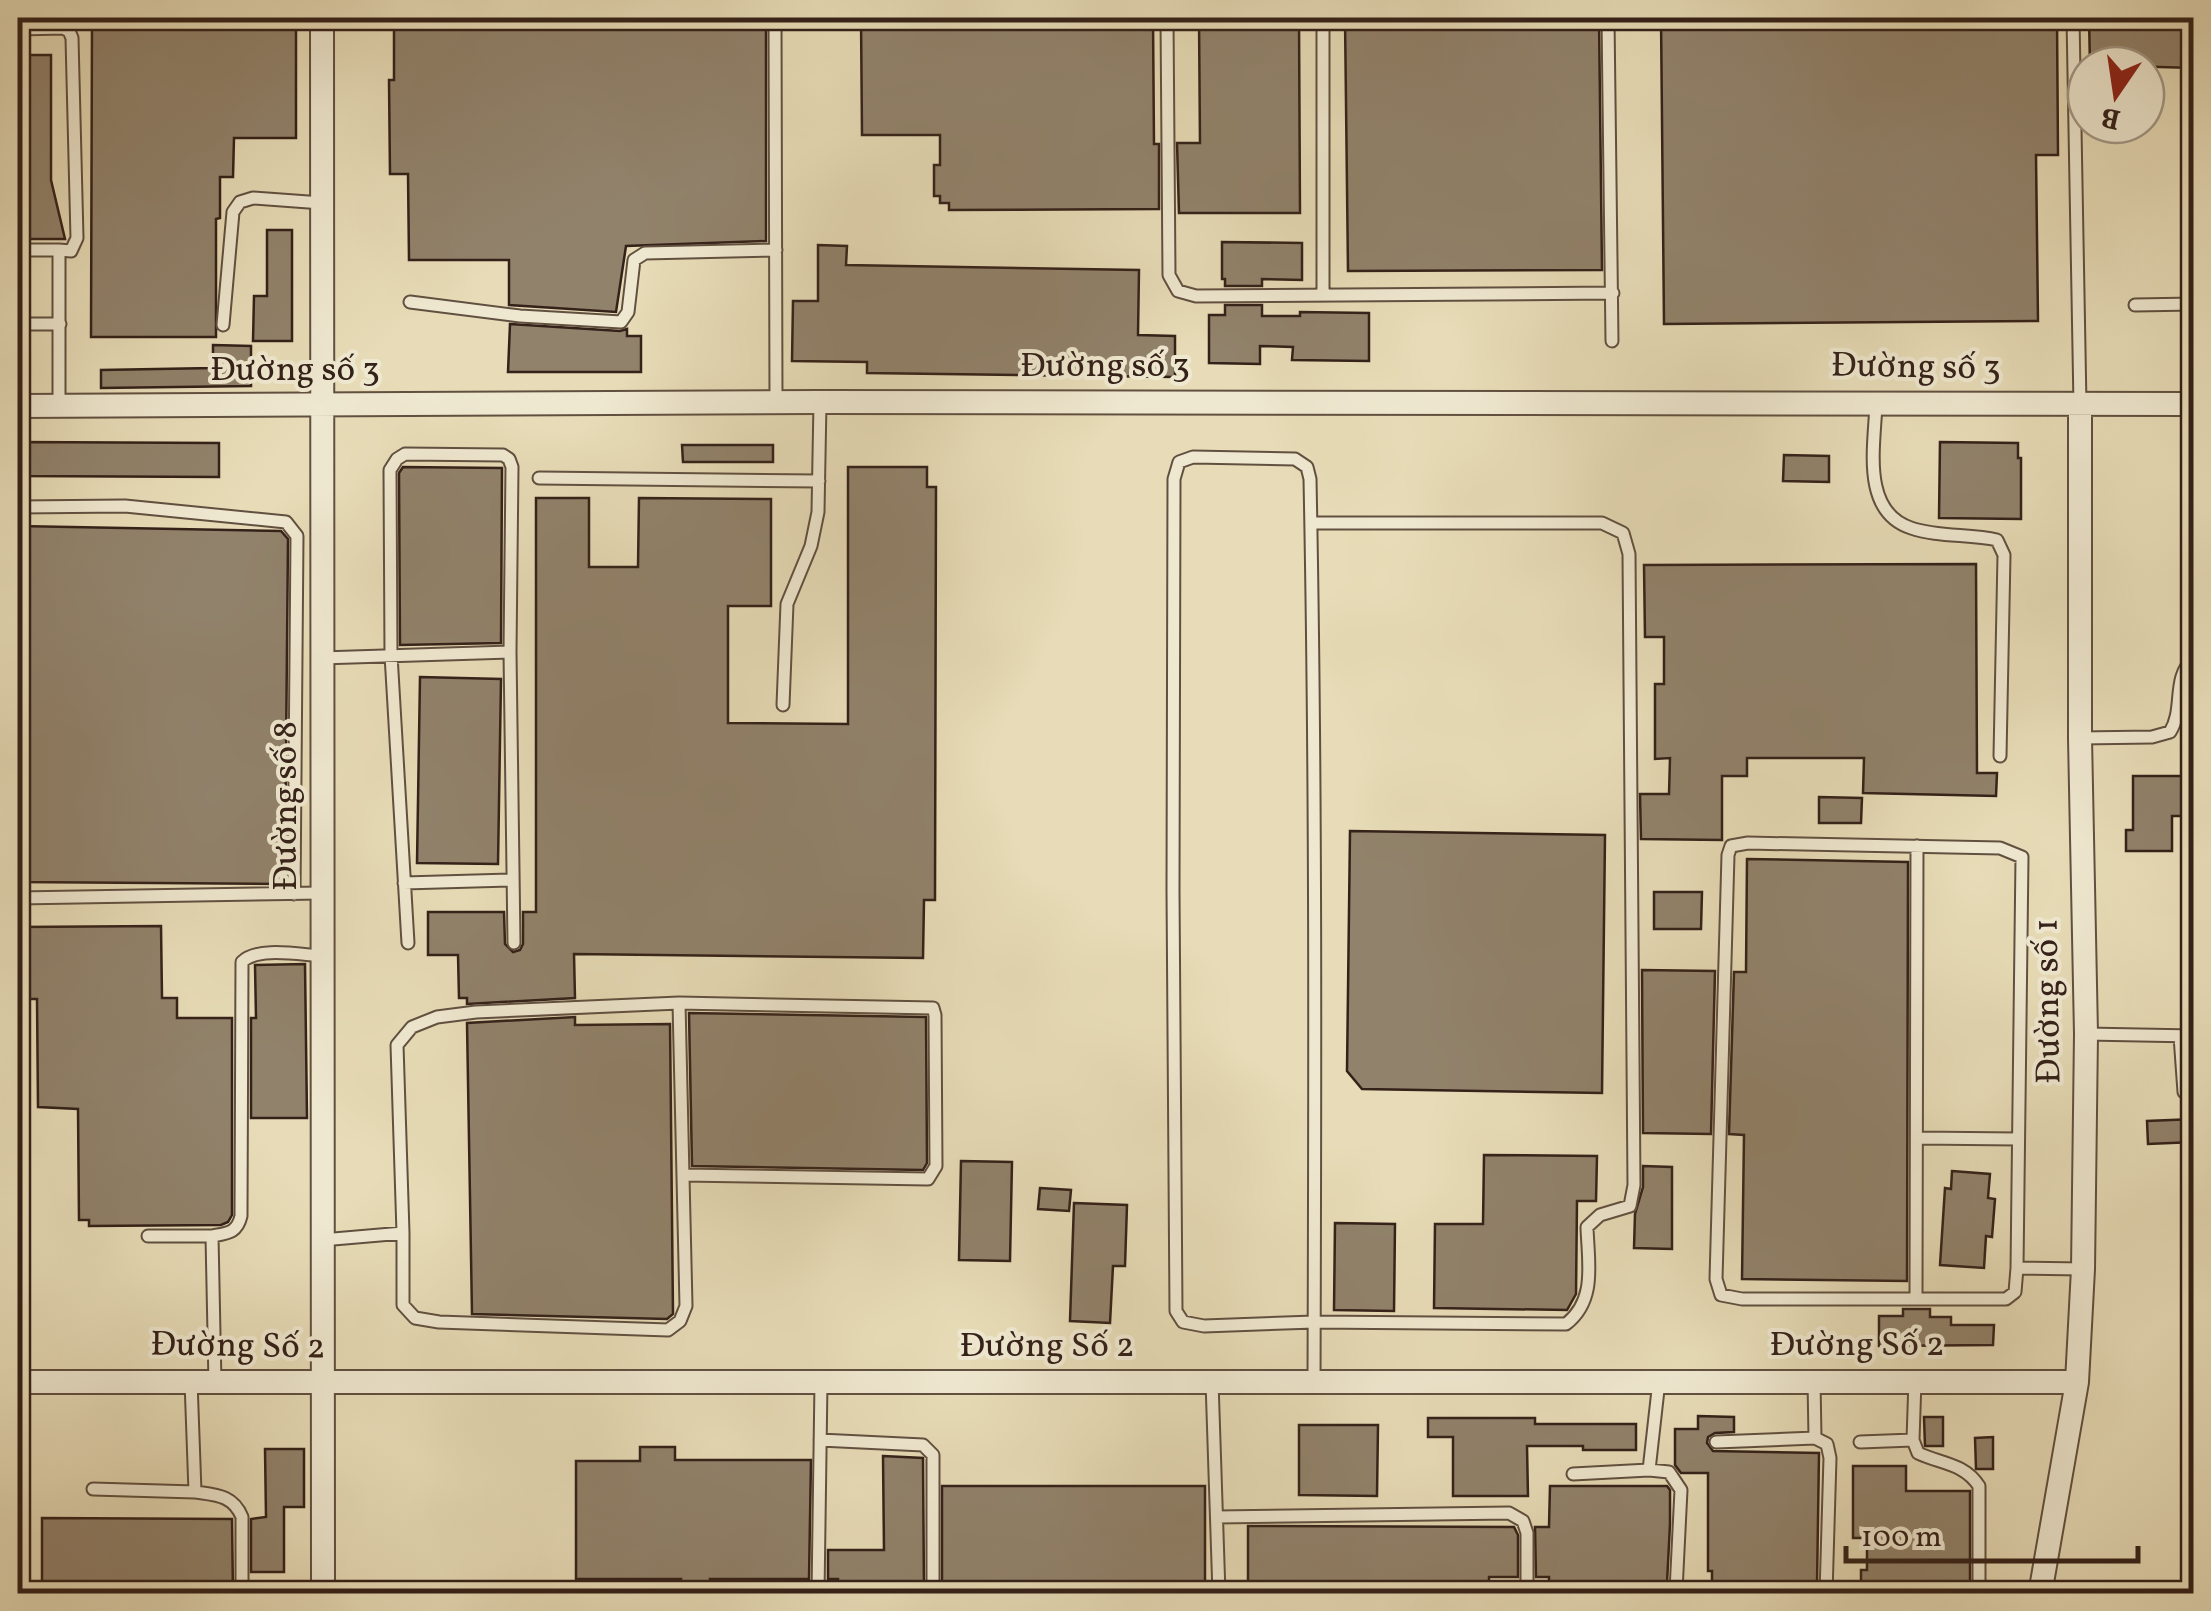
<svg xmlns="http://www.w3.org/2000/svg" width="2211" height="1611" font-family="Vollkorn,serif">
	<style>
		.building { fill: #91826b; stroke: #342119; stroke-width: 2.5 }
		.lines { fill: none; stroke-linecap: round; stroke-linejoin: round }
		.lane-casing { stroke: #615040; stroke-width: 15 }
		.street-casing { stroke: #615040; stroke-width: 26 }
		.lane { stroke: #efe8d0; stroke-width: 11 }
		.street { stroke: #efe8d0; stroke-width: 22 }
		.labels { text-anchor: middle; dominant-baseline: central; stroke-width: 8; stroke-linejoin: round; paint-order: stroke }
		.street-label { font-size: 35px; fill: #342119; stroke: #efe8d0 }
	</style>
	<rect width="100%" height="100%" fill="#e7dcb7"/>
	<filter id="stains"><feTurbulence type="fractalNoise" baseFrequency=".002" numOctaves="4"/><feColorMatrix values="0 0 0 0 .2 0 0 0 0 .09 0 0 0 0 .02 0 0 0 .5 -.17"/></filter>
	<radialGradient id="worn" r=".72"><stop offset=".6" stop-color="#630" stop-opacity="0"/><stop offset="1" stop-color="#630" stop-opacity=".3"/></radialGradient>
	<path class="building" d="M92,18H296V138H234L233,177H220V218L216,219V337H91Z
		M394,18H766V241L626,246L616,312L509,305V260H409L408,174H390L389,80H394Z
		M861,18H1153L1154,144H1159V209L949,210V203H940V196H934V165H940V135H862Z
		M1199,18H1299L1300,213H1179L1177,143H1200Z
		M1345,18H1599L1602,270L1348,271Z
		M1661,18H2057L2058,155H2036L2038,321L1664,324Z
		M2089,18H2194V68L2090,65Z
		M18,55H51V180L65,239H18Z
		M267,230H292V341H253L254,296H267Z
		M1222,242L1302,243V280L1262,279V286H1225V279H1222Z
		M818,245L847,246L846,265L1139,270L1138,335L1175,336V377L867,373V362L792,361L793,301H818Z
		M1225,305H1262V316H1300V312L1369,313V361L1292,360L1293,347L1260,346V364L1209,363V315H1225Z
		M510,324L620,331L627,329V336H641V372H508Z
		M213,345L251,346V386L101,388V370L213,368Z
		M18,442L219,443V477L18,476Z
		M1940,442L2018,443V458H2021V519L1939,518Z
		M682,445H773V462H683Z
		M1784,455L1829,456V482L1783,481Z
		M403,467L502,468L501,643L400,645L399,473Z
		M848,467H927V487H936L935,900H924L923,958L574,954L575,998L467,1004V998H459L458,955H428V912H504L505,944L513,952L520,950L523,944V912H536V498H589V567H638L639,498L771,499V606H728V723L848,724Z
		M18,526L281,531L288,539L285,862H281V884L18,882Z
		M1976,564L1977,773H1997L1996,796L1863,793L1864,758H1747V776H1722V840L1641,839L1640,794H1669L1670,758L1655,759V684H1664V637H1645L1644,565Z
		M420,677L501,679L498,864L417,863Z
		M2133,776H2193V816H2172V851H2126V830H2133Z
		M1819,797L1862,798L1861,823H1819Z
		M1350,831L1605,835L1602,1093L1362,1089L1347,1071Z
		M1747,859L1908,862L1907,1281L1742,1279L1744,1135L1729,1134L1734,972H1746Z
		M1654,892H1702L1701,929H1654Z
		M161,926L162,998H177V1018H232V1215L228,1222L221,1225L89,1226V1220H79L78,1109L38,1107L37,999H18V927Z
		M305,964L307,1118H251V1018H256L255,965Z
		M1642,970L1715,971L1711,1134L1643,1133Z
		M689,1013L926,1017L927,1163L923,1170L692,1166Z
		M575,1017V1025L670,1024L673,1314L667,1319L472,1314L467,1023Z
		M2194,1119V1142L2148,1144L2147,1121Z
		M1484,1155L1597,1156L1596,1201H1577L1576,1294L1567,1310L1434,1308L1435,1224H1483Z
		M961,1161L1012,1162L1010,1261L959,1260Z
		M1643,1166L1672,1167V1249L1634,1248L1635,1214L1643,1187Z
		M1952,1171L1990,1174L1988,1198L1995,1199L1992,1237L1986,1236L1984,1268L1940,1265L1945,1188L1951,1189Z
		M1040,1188L1071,1190L1069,1211L1038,1209Z
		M1074,1203L1127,1205L1125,1266H1113L1110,1323L1070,1321Z
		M1335,1223L1395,1224L1394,1311L1334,1310Z
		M1903,1309H1930V1317H1951V1325H1994L1993,1345L1879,1346V1316H1903Z
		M1698,1416L1734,1417V1432L1715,1433L1708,1437L1707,1443L1713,1451L1819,1453L1817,1585H1712V1571H1708V1473H1681L1675,1465V1429H1698Z
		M1924,1417H1943V1446H1925Z
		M1428,1418H1535V1424H1636V1450H1583V1446H1527L1528,1496H1453V1437H1428Z
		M1299,1425H1378L1377,1496L1299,1495Z
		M1993,1437V1469H1976L1975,1438Z
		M640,1447H675V1460H811L809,1579H710V1594H681V1579H576V1461H640Z
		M265,1449H304V1507H284V1572H251V1519L266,1517Z
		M883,1456L923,1458L924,1594H838V1579H828V1550H884Z
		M1853,1466H1906V1491H1970V1594H1861V1570H1867V1538H1853Z
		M942,1486H1205V1594H942Z
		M1550,1486H1667L1670,1490V1524L1667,1583H1645V1594H1613V1583L1549,1582V1577H1536L1535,1527H1549Z
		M42,1518L232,1519L233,1594H42Z
		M1248,1526L1514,1527L1518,1535V1577H1489V1594H1248Z"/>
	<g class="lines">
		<defs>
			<path id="lane" d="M775,18L776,404
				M1167,18L1169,275L1178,291L1196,296L1613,293
				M1608,18L1612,341
				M2073,18L2080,405
				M18,29L63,28L69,31L72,38L77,238L71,251L59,250
				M18,250H59V406
				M1323,294V18
				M410,302L520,316L621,322L628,312L634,260L645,253L776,250
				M2135,305L2194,304
				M18,324H60
				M223,325L233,212L240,202L253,198L322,203
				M1876,402C1875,444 1860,511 1911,528C1937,537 1970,534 1997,540L2004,555L2000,756
				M539,478L819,481
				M18,507L125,506L286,522L297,536L294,894
				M1311,523H1602L1623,533L1629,554L1634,1185L1630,1206L1600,1215L1587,1227C1588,1262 1597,1300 1566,1324L1314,1322L1204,1326L1183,1322L1176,1311L1173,890L1174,479L1179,462L1193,457L1295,459L1307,467L1310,479C1316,780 1315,1082 1314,1384
				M510,652L514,943
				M321,658L510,652L512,467L509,459L503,455L405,454L397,459L390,470L391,655L408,943
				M783,705L787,604L811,546L818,512L820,402
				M2080,738L2152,737L2170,732C2185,708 2171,678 2194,658
				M1748,843L2000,848L2022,857L2017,1268L2015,1292L2006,1299H1742L1721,1295L1716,1279L1728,855L1731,846Z
				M404,883L512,880
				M18,898L322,893
				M2086,1034L2194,1036
				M2180,1036L2184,1092L2194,1098
				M1917,1138L2018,1139
				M403,1233V1305L415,1318L439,1322L668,1330L680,1321L686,1306L679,1003
				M148,1236H212L215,1383
				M212,1236C228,1233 237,1233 241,1216L242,962C258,946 301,955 323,956
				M322,1240L403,1233L397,1045L412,1027L437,1017L476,1012L679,1003L933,1008L935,1015L936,1166L928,1179L683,1175
				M2017,1268L2083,1269
				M1916,1298L1917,846
				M1212,1381L1219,1594
				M1815,1438L1827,1444L1830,1458L1826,1594
				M820,1440L923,1445L933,1455V1594
				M1913,1440L1918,1453C1941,1464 1964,1463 1979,1486V1594
				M1716,1442L1815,1438L1814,1381
				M1860,1442L1913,1440L1915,1380
				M1649,1470L1669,1472L1681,1490L1676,1591
				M1573,1474L1649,1470L1659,1381
				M93,1489L195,1492L191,1381
				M195,1492C216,1495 233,1495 242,1517V1594
				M1217,1517L1509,1513L1523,1521L1527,1533V1594
				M818,1594L821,1382"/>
			<path id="street" d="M322,18L323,1594
				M18,406L820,402L2194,404
				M18,1382H2077
				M2040,1594L2077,1382L2083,1269L2086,1034L2080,738V405"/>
		</defs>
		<use href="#lane" class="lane-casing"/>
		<use href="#street" class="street-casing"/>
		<use href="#lane" class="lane"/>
		<use href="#street" class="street"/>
	</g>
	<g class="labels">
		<g class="street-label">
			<text x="1105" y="367">Đường số 3</text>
			<text transform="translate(1916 368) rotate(1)">Đường số 3</text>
			<text x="295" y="371">Đường số 3</text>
			<text transform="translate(287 806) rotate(-90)">Đường số 8</text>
			<text transform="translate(2049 1001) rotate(-91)">Đường số 1</text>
			<text x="1857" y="1346">Đường Số 2</text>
			<text transform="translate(238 1347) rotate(1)">Đường Số 2</text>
			<text x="1047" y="1347">Đường Số 2</text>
		</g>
	</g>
	<rect width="2211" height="1611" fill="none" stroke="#e7dcb7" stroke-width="60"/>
	<rect x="20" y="20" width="2171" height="1571" fill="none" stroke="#342119" stroke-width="5"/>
	<rect x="30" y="30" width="2151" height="1551" fill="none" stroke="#342119" stroke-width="2.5"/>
	<g transform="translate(2116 95) rotate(193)"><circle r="48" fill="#efe8d0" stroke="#a49887" stroke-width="2.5"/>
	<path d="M0-8L18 38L0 25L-18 38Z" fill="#8f2418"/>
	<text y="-15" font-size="28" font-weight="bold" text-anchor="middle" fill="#342119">B</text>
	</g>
	<path d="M1846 1546v15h292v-15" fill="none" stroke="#342119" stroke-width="5"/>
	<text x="1861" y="1546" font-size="30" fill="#342119" stroke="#efe8d0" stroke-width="8" paint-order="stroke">100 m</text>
	<rect width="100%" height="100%" filter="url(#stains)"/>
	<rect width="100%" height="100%" fill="url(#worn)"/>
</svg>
